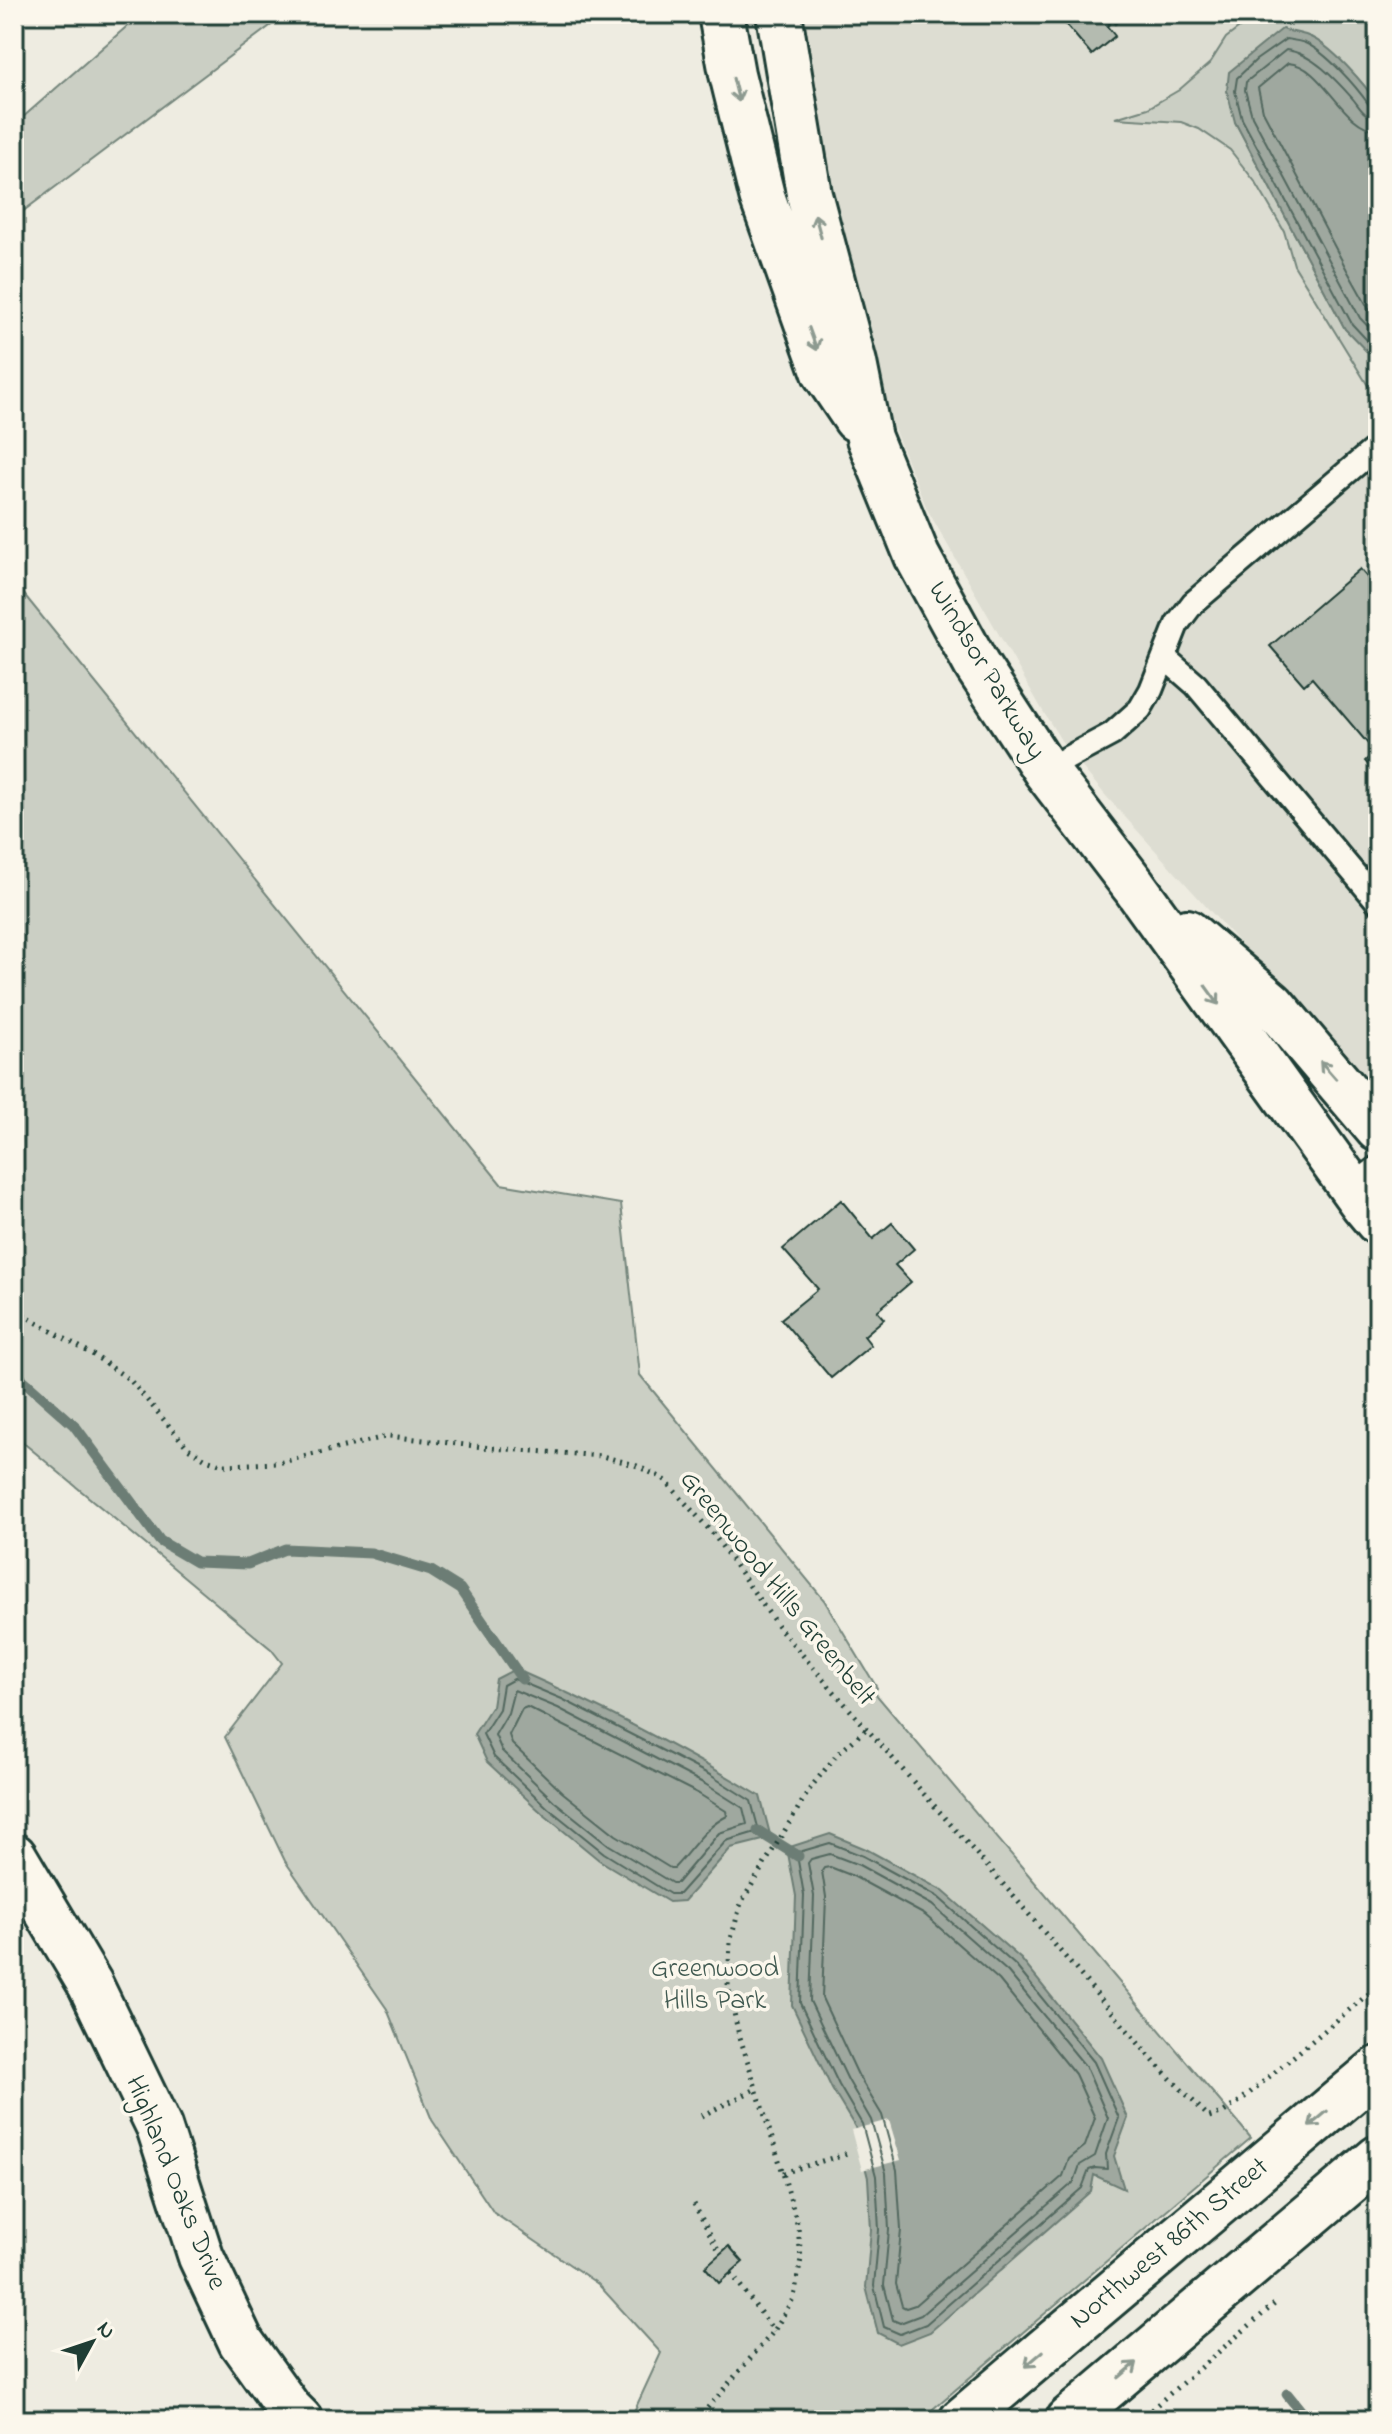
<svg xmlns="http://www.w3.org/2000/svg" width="1392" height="2434" font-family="'Indie Flower',sans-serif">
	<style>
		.built { fill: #ddddd2 }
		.green { fill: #cbcfc4; stroke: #75867c; stroke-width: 2 }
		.water { fill: #9fa89f; stroke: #6c7d74; stroke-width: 2 }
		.pier { fill: #eeece1 }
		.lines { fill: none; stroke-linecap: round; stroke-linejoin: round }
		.shore { stroke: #52685f; stroke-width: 2 }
		.stream { stroke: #6c7d74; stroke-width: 11 }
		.building { fill: #b4bbb0; stroke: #1f3d34; stroke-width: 2 }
		.service-casing { stroke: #1f3d34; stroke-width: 28 }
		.minor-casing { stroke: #1f3d34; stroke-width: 50 }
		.secondary-casing { stroke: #1f3d34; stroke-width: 50 }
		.path { stroke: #1f3d34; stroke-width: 5; stroke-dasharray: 2 6; stroke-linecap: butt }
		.service { stroke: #fbf7ec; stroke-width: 22 }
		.minor { stroke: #fbf7ec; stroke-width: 44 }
		.secondary { stroke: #fbf7ec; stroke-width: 44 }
		.oneway { stroke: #8d9a90 }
		.labels { text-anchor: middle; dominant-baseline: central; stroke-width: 7; stroke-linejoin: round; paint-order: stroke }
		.street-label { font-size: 28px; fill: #1f3d34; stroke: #fbf7ec }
		.park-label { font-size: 28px; fill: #415a51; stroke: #fbf7ec }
	</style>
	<rect width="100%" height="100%" fill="#eeece1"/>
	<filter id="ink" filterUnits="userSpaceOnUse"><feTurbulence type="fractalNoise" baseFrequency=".0125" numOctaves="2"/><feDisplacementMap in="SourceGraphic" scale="16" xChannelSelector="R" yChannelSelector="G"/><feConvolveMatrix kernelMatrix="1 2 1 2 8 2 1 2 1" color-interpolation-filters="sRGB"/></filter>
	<g filter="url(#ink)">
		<path class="built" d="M791,14H1378V1096L1106,796L1066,748L1044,713L927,509L870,371Z"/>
		<path class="green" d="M141,14H286L14,218V125Z
			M1258,14H1376L1378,18V105C1361,77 1336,57 1311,37L1235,122L1345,329L1378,363V402L1294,265L1284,231L1256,183L1230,150L1199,129L1181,122L1115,118L1148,108L1179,90L1210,63L1226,38Z
			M14,582L501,1184L621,1204L640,1375L824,1600L877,1688L874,1692L1251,2138L920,2420H630L661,2353L598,2284L494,2213L432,2120L387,2009L285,1861L225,1737L282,1663L271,1649L14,1435Z"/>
		<path class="water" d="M1282,29C1291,32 1300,33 1308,36C1330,44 1366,85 1378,105V363L1345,329L1235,122L1227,91L1229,72Z
			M515,1669C599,1706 682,1749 760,1796L771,1838L731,1848L684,1901L669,1902L599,1860L543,1814L487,1762L474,1734L492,1706L496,1679Z
			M830,1834L866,1849L943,1891L1021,1959L1101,2058L1128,2118L1114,2156L1124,2189L1094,2175L1091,2191L930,2332L899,2344L878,2333L866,2287L871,2230L868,2178L855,2127L832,2089L792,2005L796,1896L787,1848Z"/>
		<path class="pier" d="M889,2120L901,2160L862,2170L851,2130Z"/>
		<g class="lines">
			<path class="shore" d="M1378,108L1369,105C1356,86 1326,52 1305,43C1299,41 1292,40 1286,39L1256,60L1237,78L1235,91L1242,119L1352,324L1378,352
				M1378,118C1364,117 1361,109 1353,99C1336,80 1312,53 1286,50L1246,82L1245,90L1252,116L1360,318L1378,337
				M1378,130C1341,128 1324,65 1288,63L1258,88L1263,111L1347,270L1370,311L1378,320
				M514,1679L562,1699L710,1775L751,1801L759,1831L726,1841L679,1894H670L604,1853L548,1808L494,1757L483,1734L499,1709L503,1685Z
				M514,1690L558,1708L705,1784L743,1808L747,1824L719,1833L677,1883H672L609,1845L554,1801L502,1751L495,1735L508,1713Z
				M527,1707L699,1794L726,1811L727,1816C702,1829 694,1848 674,1868H670L616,1835L562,1792L512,1744L509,1735L522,1709Z
				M830,1843L863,1856L938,1897L1015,1965L1094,2062L1119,2118L1106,2154L1107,2169L1095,2168L1089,2170L1082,2188L926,2324L900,2334L884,2327L874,2286L879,2230L876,2176L862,2124L839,2085L800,2003L804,1895L797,1855L799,1852Z
				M830,1854L859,1865L932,1905L1008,1972L1086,2067L1108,2118L1095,2156L1080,2165L1074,2182L921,2315L900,2323L893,2320L884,2285L889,2230L886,2173L871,2120L848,2080L810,2001L814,1896L808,1863L811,1859Z
				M830,1867L853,1876L925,1915L999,1980L1075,2074L1095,2118L1085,2146L1069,2159L1063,2176L915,2305L906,2308L902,2306L896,2284L901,2230L897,2170L882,2115L858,2075L822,1998L826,1897L822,1871L824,1868Z"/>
			<path class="stream" d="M14,1372L74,1425L160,1541L196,1562L248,1564L285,1549L371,1553L431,1571L460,1589L522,1679
				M758,1831L798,1856
				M1287,2394L1308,2420"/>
		</g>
		<path class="building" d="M1057,14H1127L1115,24L1112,21L1107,26L1115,36L1092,55Z
			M1360,569L1378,590V776L1365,761L1375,752L1312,678L1304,685L1270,646Z
			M841,1200L873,1239L892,1223L914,1249L895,1265L911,1282L877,1311L884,1319L864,1336L871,1345L831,1378L781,1319L818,1289L783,1249Z
			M729,2246L743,2262L719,2283L705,2267Z"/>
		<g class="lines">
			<defs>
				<path id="service" d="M1164,657L1196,685L1378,902
					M1045,770L1112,734L1140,709L1151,690L1177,624L1193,603L1378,446
					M1351,1187L1378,1167"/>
				<path id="minor" d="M721,14L732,74L762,196L825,373L856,419
					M779,14L809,194L854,363L869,438L917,556L977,666L1045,770L1134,886L1363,1204L1378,1222
					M1187,932L1272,1004L1378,1129
					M14,1856L90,1984L159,2127L201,2257L241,2342L289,2409L300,2420"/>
				<path id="secondary" d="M962,2420L1378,2069
					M1068,2420L1378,2158"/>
			</defs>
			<use href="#service" class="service-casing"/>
			<use href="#minor" class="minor-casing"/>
			<use href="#secondary" class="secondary-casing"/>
			<path class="path" d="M14,1301L25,1316L92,1354L130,1380L188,1448L206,1459L224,1465L278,1463L389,1436L492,1448L602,1456L635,1465L664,1479L714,1535L777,1625L816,1671L1010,1892L1156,2064L1209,2117L1224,2112L1240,2101L1378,1986
				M701,2116L756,2089
				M783,2173L848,2153
				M694,2204L720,2253
				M731,2273L774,2331
				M697,2420L774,2331L794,2297L801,2259L798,2227L783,2173L738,2031L728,1986L730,1942L741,1903L811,1787L836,1756L866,1729
				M1139,2420L1278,2301"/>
			<use href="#service" class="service"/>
			<use href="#minor" class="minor"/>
			<use href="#secondary" class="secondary"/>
		</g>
		<defs><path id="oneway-shaft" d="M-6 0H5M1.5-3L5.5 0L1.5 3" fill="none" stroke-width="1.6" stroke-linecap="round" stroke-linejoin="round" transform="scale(2)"/></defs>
		<g class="oneway">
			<use href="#oneway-shaft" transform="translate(736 90) rotate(76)"/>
			<use href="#oneway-shaft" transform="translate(818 226) rotate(-105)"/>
			<use href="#oneway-shaft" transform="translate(813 339) rotate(70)"/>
			<use href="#oneway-shaft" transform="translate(1212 995) rotate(54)"/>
			<use href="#oneway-shaft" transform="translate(1328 1070) rotate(-131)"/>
			<use href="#oneway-shaft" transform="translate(1318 2119) rotate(140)"/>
			<use href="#oneway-shaft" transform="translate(1034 2359) rotate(140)"/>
			<use href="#oneway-shaft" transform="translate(1128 2370) rotate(-40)"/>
		</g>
	</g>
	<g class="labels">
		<g class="street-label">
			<text transform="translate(986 671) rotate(59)">Windsor Parkway</text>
			<text transform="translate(777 1589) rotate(51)">Greenwood Hills Greenbelt</text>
			<text transform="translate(175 2183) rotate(68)">Highland Oaks Drive</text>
			<text transform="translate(1170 2244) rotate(-40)">Northwest 86th Street</text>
		</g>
		<g class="park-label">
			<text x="715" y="1969">Greenwood<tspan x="715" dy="32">Hills Park</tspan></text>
		</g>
	</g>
	<rect width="1392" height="2434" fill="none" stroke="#fbf7ec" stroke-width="48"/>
	<rect x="24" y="24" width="1344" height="2386" fill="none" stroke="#1f3d34" stroke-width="3" filter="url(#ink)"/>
	<g transform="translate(92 2342) rotate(50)" stroke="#fbf7ec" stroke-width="6" paint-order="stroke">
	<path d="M0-6L14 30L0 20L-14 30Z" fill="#1f3d34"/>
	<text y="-12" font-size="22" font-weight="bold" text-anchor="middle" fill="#1f3d34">N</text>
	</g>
</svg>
